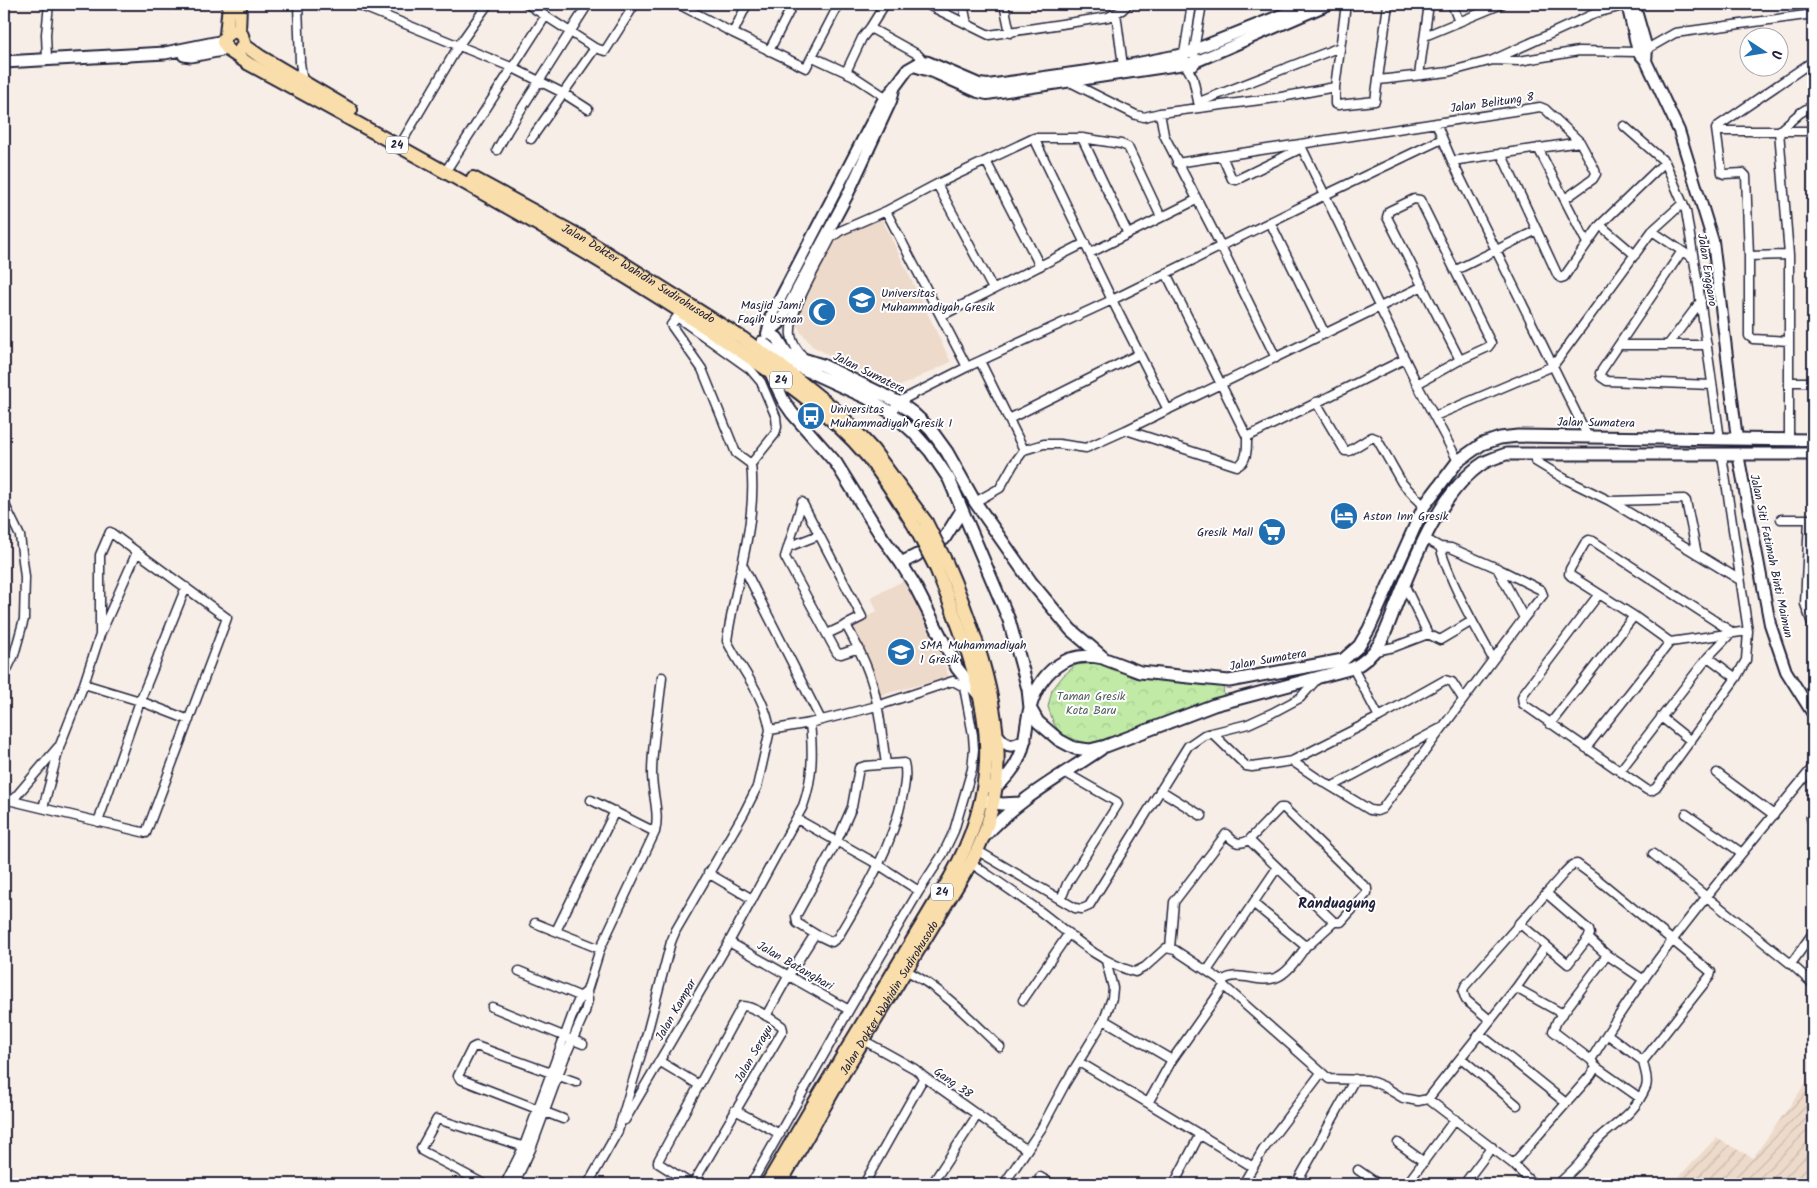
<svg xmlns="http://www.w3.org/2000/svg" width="1817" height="1188" font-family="Kalam,sans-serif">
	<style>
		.built { fill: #eddaca }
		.industrial { fill: url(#industrial-furrows) }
		.forest { fill: url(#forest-crowns); stroke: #718670 }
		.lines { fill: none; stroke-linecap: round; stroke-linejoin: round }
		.minor-casing { stroke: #22223b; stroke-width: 11 }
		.tertiary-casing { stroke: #22223b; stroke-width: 14 }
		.secondary-casing { stroke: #22223b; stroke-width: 15 }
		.trunk-casing { stroke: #22223b; stroke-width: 16 }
		.minor { stroke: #fff; stroke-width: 8 }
		.tertiary { stroke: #fff; stroke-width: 10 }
		.secondary { stroke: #fff; stroke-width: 11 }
		.trunk { stroke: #f9deab; stroke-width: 12 }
		.trunk-bridge-casing { stroke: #22223b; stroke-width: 16; stroke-linecap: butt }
		.trunk-bridge { stroke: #f9deab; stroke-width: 12 }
		.labels { text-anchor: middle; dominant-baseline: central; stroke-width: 4; stroke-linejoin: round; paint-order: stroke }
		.shield { fill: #fff; stroke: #646476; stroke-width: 1 }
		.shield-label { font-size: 11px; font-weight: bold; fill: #22223b }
		.street-label { font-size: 12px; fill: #22223b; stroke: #fff }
		.poi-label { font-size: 12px; fill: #22223b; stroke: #fff; text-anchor: start }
		.park-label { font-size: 12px; fill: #515e5b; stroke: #fff }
		.quarter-label { font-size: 15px; font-weight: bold; fill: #22223b; stroke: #fff }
	</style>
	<defs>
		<pattern id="industrial-furrows" width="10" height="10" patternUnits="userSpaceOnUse" patternTransform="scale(1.25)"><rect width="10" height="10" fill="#eddaca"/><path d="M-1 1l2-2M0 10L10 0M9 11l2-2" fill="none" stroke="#cbbbae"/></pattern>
		<pattern id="forest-crowns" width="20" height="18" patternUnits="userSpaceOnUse" patternTransform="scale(1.25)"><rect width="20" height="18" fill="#c0eaa6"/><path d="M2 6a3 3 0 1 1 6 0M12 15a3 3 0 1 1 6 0" fill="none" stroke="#a5c890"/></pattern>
	</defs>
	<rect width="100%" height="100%" fill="#f7eee7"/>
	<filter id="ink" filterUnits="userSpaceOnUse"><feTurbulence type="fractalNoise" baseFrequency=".02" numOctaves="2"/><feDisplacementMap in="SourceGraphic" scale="10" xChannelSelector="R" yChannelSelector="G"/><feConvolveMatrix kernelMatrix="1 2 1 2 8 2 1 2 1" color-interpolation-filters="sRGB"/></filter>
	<g filter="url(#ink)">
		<path class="built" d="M881,217L951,362L894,389L812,346L800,331L796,320L814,278L837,238Z
			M907,579L922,606L949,677L881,695L851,627L877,611L871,597Z"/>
		<path class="industrial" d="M1813,1073V1184H1672L1716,1138L1753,1158Z"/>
		<path class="forest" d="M1097,663L1109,666L1138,677L1223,686L1224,697L1090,744L1063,736L1054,724L1048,707L1052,690L1063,676L1076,665Z"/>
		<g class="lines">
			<defs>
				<path id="minor" d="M298,4L300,62L303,83
					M356,4L511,67L563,93L588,109
					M527,4L595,48L531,139
					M678,4L733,33L806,68L839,4
					M926,4L989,35L1108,17L1122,10L1128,4
					M963,4L967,24
					M1004,4L1010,33
					M1192,4L1184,54L1185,64L1193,78L1199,106
					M1346,4L1335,87V104L1338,105L1375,101L1388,4
					M1452,4L1459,22
					M1116,13L1123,66
					M870,28L917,54L920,57L922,64
					M733,33L747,4
					M1425,36L1502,4
					M595,48L605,51L635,4
					M769,51L793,4
					M813,57L852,75L890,100
					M47,59L46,34L49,4
					M1493,60L1519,61L1579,51L1638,52L1647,49L1675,33L1813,14
					M1194,66L1195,62L1194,50L1202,4
					M846,72L862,38L870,28L885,4
					M1419,75L1429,4
					M1379,80L1448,72L1493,60L1596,13L1631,4
					M1068,81L1136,115L1144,117L1160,113L1276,98L1335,87
					M1199,102L1340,47
					M1160,113L1164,135L1221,246L1276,358
					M1436,123L1452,161L1588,437
					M1624,126L1665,162L1686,211L1699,291L1720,439
					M1717,131H1813
					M1034,138L1112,300L1168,410
					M1082,138L1128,234
					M403,140L459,45L488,4
					M1300,144L1417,384L1458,461
					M1538,148L1587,243
					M497,150L508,130L588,4
					M1501,153L1558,276L1561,278L1564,277L1600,225L1665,162
					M1222,156L1232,179L1236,180L1302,148
					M986,161L1040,266
					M1452,161L1580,142
					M1177,163L1540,107L1545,109L1580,142L1595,170L1596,174L1593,179L1565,199
					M449,166L545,17
					M937,184L993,289
					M1270,222L1325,334
					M1600,225L1635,255
					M1652,231L1694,259
					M1682,251L1600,373L1601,377L1607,381L1712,385
					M1090,253L1196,200
					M1749,256L1789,255
					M1456,270L1537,230
					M941,316L1085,243
					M1789,341L1753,339L1749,336V256L1746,176L1743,173L1724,174L1722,173L1716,129L1718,126L1813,61
					M1619,345H1707
					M1668,345L1701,301
					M804,358C798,351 792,344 791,335C788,311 820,261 831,238L840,231L886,211
					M980,361L1024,450
					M967,367L886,211L937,184L1034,138H1082L1121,144L1128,147L1161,217
					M1789,382H1813
					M1417,384L1460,360L1488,347L1491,343L1420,200L1414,199L1389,211L1387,217L1460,360
					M1316,402L1345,451H1349L1372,437L1377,439L1402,483L1424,506
					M892,413L898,402L967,367L1112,300L1325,195L1442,139
					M1435,416L1553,366L1652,231L1683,203
					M1009,419L1139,354
					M1126,430L1237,466C1248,462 1247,447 1247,437L1166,273
					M1247,437L1405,359
					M1789,440V255L1779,131L1800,113L1813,105
					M1535,454V461L1565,479L1610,501L1740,580
					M1611,501L1684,499L1686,501L1697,554
					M975,502L1000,488L1013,465L1024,450L1044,444H1059L1086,448L1126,430L1423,286
					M4,503L20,536L25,577L24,619L14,655L4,676
					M1781,519H1813
					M1809,519L1805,604L1813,626
					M788,547L819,535
					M1440,547C1451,585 1474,624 1493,659
					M742,564L821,720
					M1497,568L1524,618
					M1599,594L1524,693L1522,697L1523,704L1647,790L1651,791L1656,788L1736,678L1746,660L1748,631L1722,455
					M827,634L846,625
					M1428,634L1440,640L1472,621
					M859,648L841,654L837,653L785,557L802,502L862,617L846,625C857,645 867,664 873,686C880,711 882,738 886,764
					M1375,651L1394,647L1428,634L1404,584
					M1708,657L1736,678
					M1353,668L1379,717
					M84,684L140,701L189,720
					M1661,717L1691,741
					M1550,724L1634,616
					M1212,733L1246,766L1252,767L1292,761L1379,717L1445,680L1452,682L1463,699
					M1586,748L1670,642L1748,631
					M1292,761L1317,778L1370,810L1377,811L1382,809L1524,618L1543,595L1541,590L1497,568L1451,548L1440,547L1424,538
					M904,763C907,773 905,784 903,794C893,846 865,892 838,937L832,942L815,934L797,923L796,916L837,841L852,807L859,768L865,766Z
					M1620,771L1708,657L1732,632L1593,541L1589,540L1585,543L1570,569L1569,574L1571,576L1634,616L1670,642
					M1717,773L1774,815
					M1333,786L1439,729
					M1160,790L1202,816
					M4,799L146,833L227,618L137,552
					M591,800L655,832
					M12,801L58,747
					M1813,801L1811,818L1813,825
					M43,808L60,745L84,684L100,635L137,552L110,532L100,555V635
					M1686,814L1742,853
					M797,819L879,865L919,891
					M98,822L140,701L186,587
					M978,851L1075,908L1082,909L1089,906L1188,746L1204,735L1248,724L1272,713L1300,698L1318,678
					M1653,854L1791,964L1813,933
					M971,863C994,879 1018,895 1041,912C1070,934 1098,962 1135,972L1145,967L1166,948L1175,950L1222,981L1224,986L1172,1060L1148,1103L1253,1167
					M708,873L752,899
					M1546,893L1589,930L1590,934L1588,938L1607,955L1644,980
					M1061,899L1067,884L1118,804L1117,802L1066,773
					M1254,904L1304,945L1310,944L1334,922
					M535,923L600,949
					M1519,923L1568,964L1588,938
					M556,931L615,811
					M729,942L849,1010
					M1546,946L1516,988L1563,1014
					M1170,948L1174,902L1226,834C1234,842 1238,846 1249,840L1280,808H1284L1363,885L1367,888V893L1341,922H1334L1249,840
					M1791,964L1813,984
					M519,971L584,998
					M907,971C943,989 971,1020 1000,1047
					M1207,971L1277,868
					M1222,981C1238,969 1257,984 1275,978C1288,974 1299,956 1307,945
					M1224,986L1329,1079L1368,1080L1383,1086L1403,1098L1418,1101L1428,1099L1516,988
					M1023,1000L1069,933
					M742,1006C752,1005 773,1020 782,1026L783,1030L694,1182H688L658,1163V1161Z
					M492,1007L583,1044
					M766,1016L789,975L815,934
					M1104,1020L1172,1060
					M1490,1020L1466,1000L1463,992L1465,986L1564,873L1572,865L1577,864L1596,878L1711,972L1710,976L1643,1061C1644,1070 1649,1078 1646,1087C1635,1112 1622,1119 1603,1135C1595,1142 1589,1151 1583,1159C1576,1168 1567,1176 1558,1184
					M1480,1034L1566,1103
					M1607,1034L1643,1061
					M863,1040L915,1069L924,1077L1027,1150
					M1461,1058L1517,1105
					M1591,1060L1553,1031L1557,1021L1607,955
					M659,1061L699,1085
					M1079,1062L1148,1103
					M1640,1098L1596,1067L1591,1060C1652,956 1737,860 1813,767
					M1428,1099L1513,1164L1533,1184
					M735,1110L780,1134
					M563,1119L460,1079L458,1076L472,1048L476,1046L576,1082
					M625,1120L729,942L803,806C813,778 813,752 810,723
					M1398,1143L1424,1162
					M1513,1164L1591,1075L1596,1067
					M1358,1170L1378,1184
					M1040,1177L1052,1184
					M782,1179L795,1184
					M484,1184L422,1151L421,1148L437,1119L528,1148
					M505,1184L524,1146L575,1008L580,997L587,991
					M514,1184L531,1149L564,1059L585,1012L588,1000L587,991L600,949L655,832C660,813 652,793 652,774C652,742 659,709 662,677
					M588,1184L618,1131L645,1041L671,942L676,930L744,813L757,787L770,730
					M751,1184L849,1010L919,891L943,854L954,831L972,769L974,749L973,735L964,687L953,681L877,706L810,723L770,730C765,696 742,671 727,641C735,582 758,523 751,464L775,434L777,427L776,417L761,382L750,369L677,317L671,325L702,369L736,453L751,464
					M864,1184L924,1077
					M932,1184L978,1114
					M1004,1184L1041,1129L1065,1084L1104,1020L1112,998L1113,988L1106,961
					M1174,1184L1200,1134
					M1243,1184L1263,1150L1321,1073
					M1296,1184L1355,1079
					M1407,1184L1455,1119
					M1464,1184L1492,1147"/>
				<path id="tertiary" d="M1627,4L1638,52L1646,61L1679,131L1713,241L1737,439
					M1634,4L1647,49L1646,61
					M914,66L933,72L978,92L987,94L1185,64L1195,62L1329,4
					M768,332L770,318L882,102L894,88L908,69L922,61L928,62L979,84L988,85L1123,66L1184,54L1309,4
					M767,334L779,324L847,196L891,101L894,89
					M1738,454L1770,624L1786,671L1813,714"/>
				<path id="secondary" d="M184,55L191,56L227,49
					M4,62L165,53L224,41
					M768,332L777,338L787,354L822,365L878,392L898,402L913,413L931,430L947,452L975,502L1031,582L1071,630L1105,659L1140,672L1229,681L1343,660L1359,646L1369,629L1424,506L1458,461L1482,444L1500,438L1518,436L1813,440
					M762,342L784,360L867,398L892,413L914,433L930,451L949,479L1009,620L1028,689L1030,708L1038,722L1059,740L1074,748L1090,750L1106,746L1214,705L1353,668C1383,652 1386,629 1398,600C1416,554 1442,489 1485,462C1492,459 1500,456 1506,454H1813
					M771,373L783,400L792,413L836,463L880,534L901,563L914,584L957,668L978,694
					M944,539L962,510
					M901,563L917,555
					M998,736C1008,748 1012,747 1025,740
					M991,787H996C1007,778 1016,767 1021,753C1026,739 1026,723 1030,708C1040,672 1065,650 1103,658
					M984,801L1002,804L1020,803
					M983,838C1016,800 1060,777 1101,749"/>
				<g id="trunk">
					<path d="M229,4L226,35L223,42L228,50L249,64C343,115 437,167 530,220C599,260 667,301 733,346C780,378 830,412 867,456C885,478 900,503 915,527"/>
					<path d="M239,32L240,4"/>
					<path d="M226,35L235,31L242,35L244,43L240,50"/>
					<path d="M244,45L261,57L351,110"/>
					<path id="s1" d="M473,178L583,238L742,338L777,363L838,412L873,450L926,522"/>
					<path d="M767,1184L818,1097L950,878C974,836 988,791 986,743C984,686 957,620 936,568"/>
					<path id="s2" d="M780,1184L844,1072L971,863C1010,790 1001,719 977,644C968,616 958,589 946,562"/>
				</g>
			</defs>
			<use href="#minor" class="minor-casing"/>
			<use href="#tertiary" class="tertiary-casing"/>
			<use href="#secondary" class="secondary-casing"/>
			<use href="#trunk" class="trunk-casing"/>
			<use href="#minor" class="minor"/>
			<use href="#tertiary" class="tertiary"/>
			<use href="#secondary" class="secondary"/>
			<use href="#trunk" class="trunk"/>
			<defs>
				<path id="trunk-bridge" d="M926,522L946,562
					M915,527L936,568"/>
			</defs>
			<use href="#trunk-bridge" class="trunk-bridge-casing"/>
			<use href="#trunk-bridge" class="trunk-bridge"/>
		</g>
	</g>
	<defs>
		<symbol id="university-disc" viewBox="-11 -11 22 22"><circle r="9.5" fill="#1f6fb2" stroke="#fff"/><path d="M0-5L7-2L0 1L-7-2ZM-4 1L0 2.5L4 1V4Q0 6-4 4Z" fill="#fff"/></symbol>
		<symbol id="mosque-disc" viewBox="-11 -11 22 22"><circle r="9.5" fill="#1f6fb2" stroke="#fff"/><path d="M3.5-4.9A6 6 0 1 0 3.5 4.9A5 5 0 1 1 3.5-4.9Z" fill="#fff"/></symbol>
		<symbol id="bus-disc" viewBox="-11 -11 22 22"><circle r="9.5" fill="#1f6fb2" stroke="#fff"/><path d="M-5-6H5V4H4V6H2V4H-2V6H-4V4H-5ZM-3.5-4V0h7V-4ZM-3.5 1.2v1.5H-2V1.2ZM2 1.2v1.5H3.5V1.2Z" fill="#fff"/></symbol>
		<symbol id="hotel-disc" viewBox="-11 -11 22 22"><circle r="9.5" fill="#1f6fb2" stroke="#fff"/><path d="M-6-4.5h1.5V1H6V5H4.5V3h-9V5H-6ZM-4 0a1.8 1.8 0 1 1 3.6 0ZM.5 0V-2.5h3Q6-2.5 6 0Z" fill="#fff"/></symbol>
		<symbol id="supermarket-disc" viewBox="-11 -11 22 22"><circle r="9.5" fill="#1f6fb2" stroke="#fff"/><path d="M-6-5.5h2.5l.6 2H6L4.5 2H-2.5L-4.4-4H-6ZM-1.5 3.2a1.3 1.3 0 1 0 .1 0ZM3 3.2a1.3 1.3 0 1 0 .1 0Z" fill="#fff"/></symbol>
		<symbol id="school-disc" viewBox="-11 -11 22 22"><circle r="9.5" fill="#1f6fb2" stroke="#fff"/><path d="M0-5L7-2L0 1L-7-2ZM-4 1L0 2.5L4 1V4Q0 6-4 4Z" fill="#fff"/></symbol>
	</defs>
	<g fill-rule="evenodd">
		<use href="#university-disc" x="846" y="284" width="32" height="32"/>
		<use href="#mosque-disc" x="806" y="296" width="32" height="32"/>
		<use href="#bus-disc" x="795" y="400" width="32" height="32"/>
		<use href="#hotel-disc" x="1328" y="500" width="32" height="32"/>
		<use href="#supermarket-disc" x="1256" y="516" width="32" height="32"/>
		<use href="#school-disc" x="885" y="636" width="32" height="32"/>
	</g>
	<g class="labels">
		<g class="shield">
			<rect x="386" y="136.5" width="22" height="17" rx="4"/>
			<rect x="770" y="371.5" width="22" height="17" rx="4"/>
			<rect x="931" y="883.5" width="22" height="17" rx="4"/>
		</g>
		<g class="shield-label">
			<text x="397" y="145">24</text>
			<text x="781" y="380">24</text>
			<text x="942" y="892">24</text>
		</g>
		<g class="street-label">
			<text transform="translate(1492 103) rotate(-8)">Jalan Belitung 8</text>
			<text transform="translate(1707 270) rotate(81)">Jalan Enggano</text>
			<text stroke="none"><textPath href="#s1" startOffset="191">Jalan Dokter Wahidin Sudirohusodo</textPath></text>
			<text transform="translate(869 373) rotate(26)">Jalan Sumatera</text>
			<text transform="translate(1596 423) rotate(1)">Jalan Sumatera</text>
			<text transform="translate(1771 556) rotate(78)">Jalan Siti Fatimah Binti Maimun</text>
			<text transform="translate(1268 660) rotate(-10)">Jalan Sumatera</text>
			<text transform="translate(795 966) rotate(30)">Jalan Batanghari</text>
			<text stroke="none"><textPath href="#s2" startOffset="216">Jalan Dokter Wahidin Sudirohusodo</textPath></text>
			<text transform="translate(676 1010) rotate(-60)">Jalan Kampar</text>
			<text transform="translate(754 1054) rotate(-60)">Jalan Serayu</text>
			<text transform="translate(953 1083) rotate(35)">Gang 38</text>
		</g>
		<g class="poi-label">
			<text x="881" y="293">Universitas<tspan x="881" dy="14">Muhammadiyah Gresik</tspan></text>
			<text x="803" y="305" text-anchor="end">Masjid Jami'<tspan x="803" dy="14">Faqih Usman</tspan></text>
			<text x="830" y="409">Universitas<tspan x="830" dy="14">Muhammadiyah Gresik I</tspan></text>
			<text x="1363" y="516">Aston Inn Gresik</text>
			<text x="1253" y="532" text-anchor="end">Gresik Mall</text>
			<text x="920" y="645">SMA Muhammadiyah<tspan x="920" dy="14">1 Gresik</tspan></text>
		</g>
		<g class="park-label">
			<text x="1091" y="696">Taman Gresik<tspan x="1091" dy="14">Kota Baru</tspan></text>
		</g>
		<g class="quarter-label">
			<text x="1337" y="904">Randuagung</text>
		</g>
	</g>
	<rect width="1817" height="1188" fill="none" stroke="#fff" stroke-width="20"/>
	<rect x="10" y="10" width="1797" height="1168" fill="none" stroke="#22223b" stroke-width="2" filter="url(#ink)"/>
	<g transform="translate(1764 52) rotate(102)"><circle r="24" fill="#ffffff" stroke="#a7a7b1"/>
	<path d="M0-4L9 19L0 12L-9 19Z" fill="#1f6fb2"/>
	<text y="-8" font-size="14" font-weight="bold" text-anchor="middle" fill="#22223b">U</text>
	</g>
</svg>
